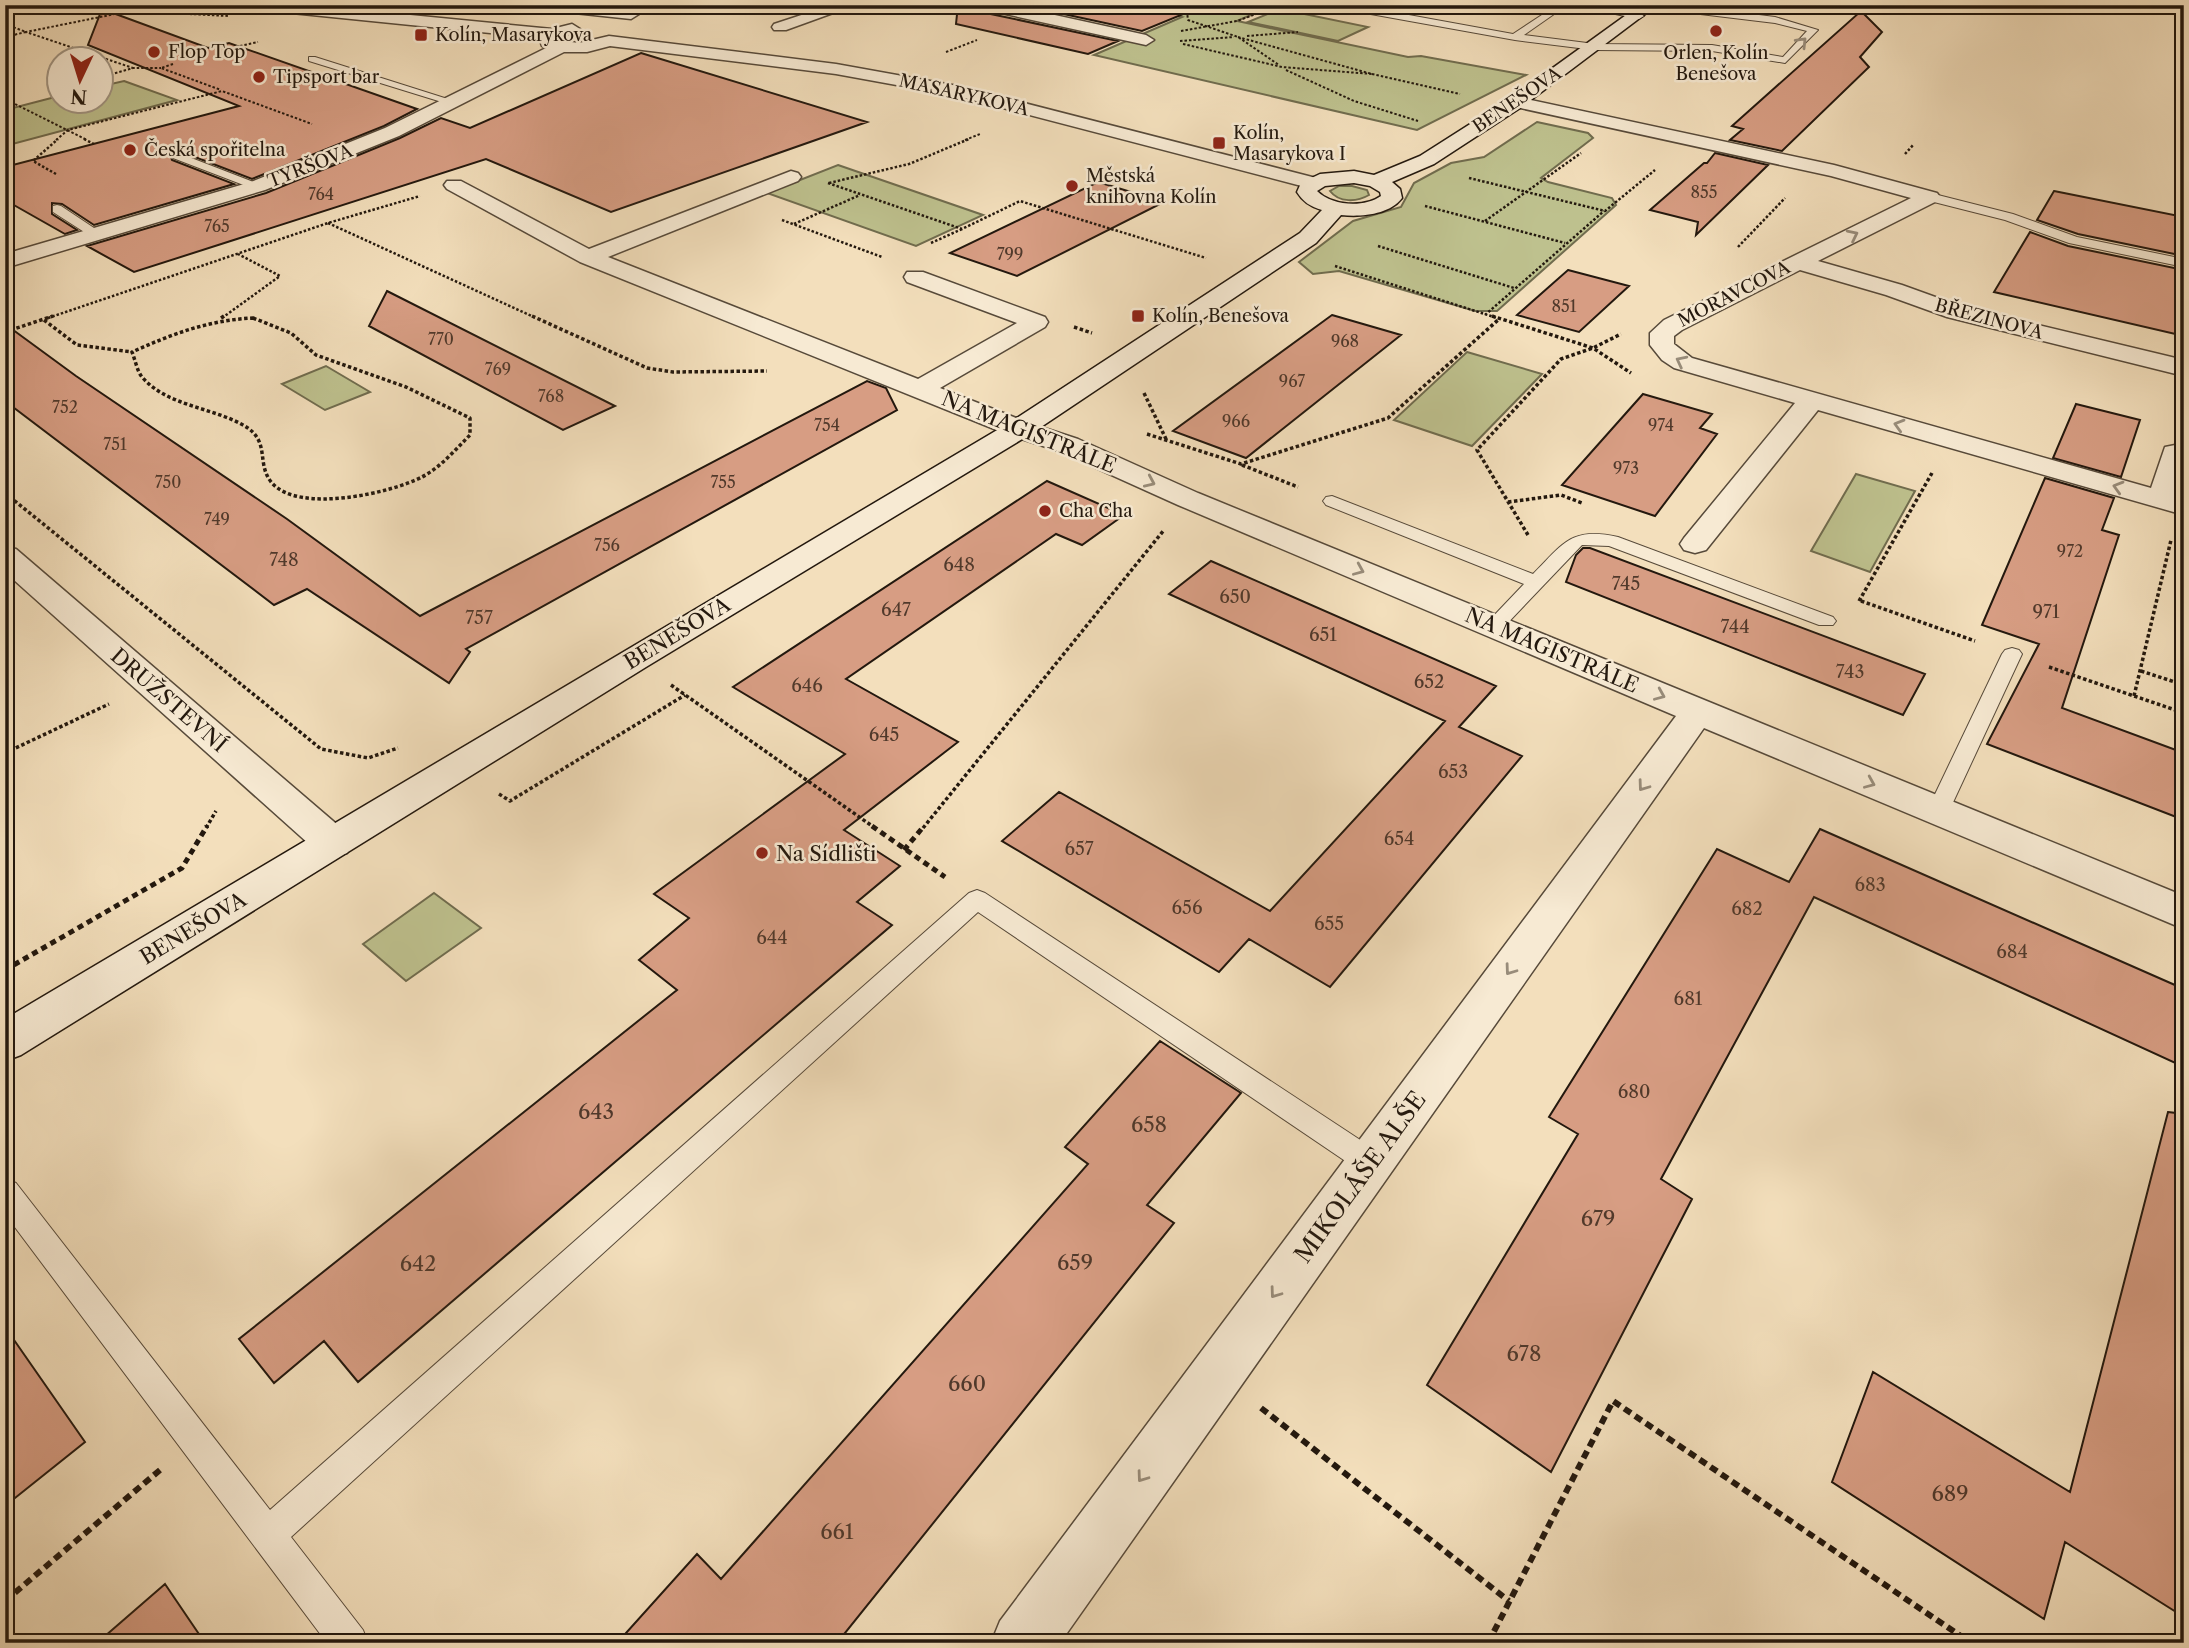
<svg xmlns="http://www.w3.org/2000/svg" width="2189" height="1648" font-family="'Libre Caslon Text',serif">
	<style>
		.green { fill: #bec18e; stroke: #706c4e; stroke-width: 2 }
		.building { fill: #d79d83; stroke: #23180e; stroke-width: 2 }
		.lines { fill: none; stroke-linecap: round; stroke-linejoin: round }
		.lane-casing { stroke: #574a3a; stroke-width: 2 }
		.street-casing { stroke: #574a3a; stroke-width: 3 }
		.secondary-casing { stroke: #23180e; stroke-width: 3 }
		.path-far4 { stroke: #23180e; stroke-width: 2; stroke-dasharray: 2.5 2; stroke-linecap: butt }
		.path-far3 { stroke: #23180e; stroke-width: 2.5; stroke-dasharray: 2.5 2; stroke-linecap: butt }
		.path-far2 { stroke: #23180e; stroke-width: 3.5; stroke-dasharray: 3.5 2.5; stroke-linecap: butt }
		.path-far1 { stroke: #23180e; stroke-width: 5; stroke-dasharray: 6 4.5; stroke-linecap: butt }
		.path { stroke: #23180e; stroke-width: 6; stroke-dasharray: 8 5; stroke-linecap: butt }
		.lane { fill: #f7ead3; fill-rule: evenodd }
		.street { fill: #f7ead3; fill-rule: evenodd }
		.secondary { fill: #f7ead3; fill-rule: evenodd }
		.oneway { stroke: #988c7a }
		.poi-dot { fill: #8f2418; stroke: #f7ead3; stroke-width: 2.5 }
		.labels { text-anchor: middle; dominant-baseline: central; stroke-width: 5; stroke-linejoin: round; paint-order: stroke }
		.far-number-label { font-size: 16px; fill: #50392b }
		.far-poi-label { font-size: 18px; fill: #23180e; stroke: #f7ead3; text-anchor: start }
		.far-street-label { font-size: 18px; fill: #23180e; stroke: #f7ead3 }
		.number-label { font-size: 18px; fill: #50392b }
		.street-label { font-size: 21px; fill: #23180e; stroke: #f7ead3 }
		.poi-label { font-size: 21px; fill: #23180e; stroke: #f7ead3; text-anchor: start }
		.near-number-label { font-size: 21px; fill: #50392b }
		.near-street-label { font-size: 24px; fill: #23180e; stroke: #f7ead3 }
	</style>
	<rect width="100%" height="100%" fill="#f3dfbc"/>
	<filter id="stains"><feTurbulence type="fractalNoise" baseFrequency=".00286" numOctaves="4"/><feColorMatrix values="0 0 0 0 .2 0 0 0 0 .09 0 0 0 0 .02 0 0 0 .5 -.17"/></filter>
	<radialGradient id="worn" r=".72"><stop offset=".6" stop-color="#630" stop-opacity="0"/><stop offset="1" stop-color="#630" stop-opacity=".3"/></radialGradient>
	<path class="green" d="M1129,5H1266L1272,6L1237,21L1408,57L1421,56L1526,75L1417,130L1094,55L1182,17Z
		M1280,9L1368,27L1338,41L1248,22Z
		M124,81L177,100L5,146V110L59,96L60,102H102V86Z
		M1537,122L1588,133L1593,138L1541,178L1548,182L1612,198L1616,205L1497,311H1475L1339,271L1313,274L1299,262L1353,221L1401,207L1414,183L1451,163L1484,157Z
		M838,165L983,215L916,246L767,193Z
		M1339,186H1352L1367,190L1369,195C1357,202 1339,203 1330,191Z
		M1467,352L1542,374L1472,446L1394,420Z
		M326,366L370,392L325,410L282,384Z
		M1856,474L1915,491L1870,572L1811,551Z
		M434,893L481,928L406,981L363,944Z"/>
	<path class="building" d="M958,5H977L986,13L1118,41L1088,54L956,24Z
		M1022,5H1202L1203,6L1142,31Z
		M102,9L208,48L229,43L417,109L384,126L252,179L182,152L173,151L170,154L172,160L234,184L94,225L62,204L52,203V214L77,230L65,234L5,200V167L239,106L88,45Z
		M1861,11L1882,32L1860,57L1869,67L1782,151L1730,140L1743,129L1732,126Z
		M641,53L867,122L611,212L486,159L134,272L87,246L266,193L400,138L441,118L470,128Z
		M1715,153L1768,165L1696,235L1698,222L1650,210L1704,163H1707Z
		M1098,182L1164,202L1017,276L950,253Z
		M2054,191L2184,217V256L2078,234L2037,220Z
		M2030,232L2068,246L2184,270V336L1994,292Z
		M1568,270L1629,286L1579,332L1517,315Z
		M387,291L615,406L563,430L369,326Z
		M1332,315L1401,335L1246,458L1173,431Z
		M5,324L76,376L287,519L420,616L867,381L886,388L897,410L466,649L470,652L449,683L307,589L274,605L5,401Z
		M1643,394L1712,414L1700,428L1717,434L1655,516L1562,485Z
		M2076,404L2140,420L2121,477L2053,458Z
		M2045,478L2114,498L2102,530L2119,535L2062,708L2184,753V820L1987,744L2039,644L1982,625Z
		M1047,481L1124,515L1082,545L1056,534L846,679L958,742L844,830L900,866L857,902L892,925L358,1382L324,1341L274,1383L239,1339L677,990L639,960L689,918L654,894L845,754L733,687Z
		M1583,548H1590L1925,674L1903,715L1566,582L1576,555Z
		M1211,561L1496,686L1459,727L1522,756L1330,987L1249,939L1219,972L1002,841L1059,792L1270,911L1445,721L1169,594Z
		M1820,829L2184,989V1067L1814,897L1661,1179L1692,1199L1551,1472L1427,1385L1578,1134L1549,1117L1717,849L1789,882Z
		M1160,1041L1241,1093L1147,1205L1174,1223L837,1643H617L697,1554L721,1579L1088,1164L1065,1147Z
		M2168,1112L2184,1114V1617L2065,1542L2044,1619L1832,1482L1873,1372L2070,1492Z
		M5,1327L85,1442L5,1506Z
		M165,1584L205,1643H97Z"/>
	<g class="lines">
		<defs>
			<path id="lane" d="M1339,5H1354L1513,34L1557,5H1567L1524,35L1595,44L1712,45L1783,57L1807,31L1775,23L1692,13L1679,5L1775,17L1818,30L1785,63L1712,51L1595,50L1515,40L1343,9Z
				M1573,5H1594L1644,16L1639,19Z
				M309,57H315L454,101L445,103L309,61Z
				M173,154H181L264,186L254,189L173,158Z
				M1930,193L2013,214L2077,237L2184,259V267L2069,243L2005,220L1926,200L1924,197Z
				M57,205L61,206L103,234L102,237H92L53,212V206Z
				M1332,496L1533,574C1563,544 1571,526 1618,537L1833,617L1836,621L1833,625H1819L1609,546L1582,545L1501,630H1487L1484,626L1524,584L1326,505L1323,501L1326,497Z
				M2012,648L2019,650L2022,654L1949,811L1946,817L1938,819L1930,817L1927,811L2002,654L2005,650Z
				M977,890L985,893L1380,1153L1384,1162L1380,1171L1370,1175L1360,1171L978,912L291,1537L363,1630L368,1643H327L5,1214L6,1179L16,1183L270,1510L969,893Z"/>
			<path id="street" d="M255,5H308L552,29L572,24L580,29L555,40L579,43L609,36L836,64L958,86L1320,179L1323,183L1320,187L1313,189L957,96L836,74L610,46L587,52H564L399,136L265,190L5,268V254L251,182L385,128L546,48L542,46L539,38L262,10Z
				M539,5C559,5 626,2 639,14L631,19L546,10Z
				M832,5H855L786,30H774L772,27L774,24Z
				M980,5H1009L1146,35L1154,40L1146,45L987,10Z
				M1517,97L1834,165L1937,193L1940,197L1937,201L1818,261L1902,285L1963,307L2184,360V376L1947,317L1886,295L1800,270L1682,330L1674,336V344L1692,358L2151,488L2165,447L2175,445L2184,447V473L2178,495L2184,497V515L1818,410L1706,550L1695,553L1684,550L1680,544L1684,538L1795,403L1674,368L1662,360L1650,345V333L1664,320L1911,198L1831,176L1511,106L1508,102Z
				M791,171L798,173L801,177L798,181L608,257L918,379L1017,323L907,282L904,277L907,272H923L1045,317L1048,322L1045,327L940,388L1029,423L1078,439L1198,493L2184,896V929L1704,728L1060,1643H991L1000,1621L1676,716L1178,505L1058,451L1009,435L580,262L447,189L444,185L447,181H461L589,249Z
				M5,547L16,549L347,833L353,843L347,853L333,857L319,853L5,572Z"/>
			<path id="secondary" d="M1640,5H1657L1523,106L1434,164L1392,182L1400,189L1402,198C1389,215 1361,217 1341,215L1316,243L1029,435L646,667L21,1055L5,1061V1019L1009,423L1300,233L1322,210C1311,207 1303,202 1297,192L1301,183L1320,174L1354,171L1374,175L1420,156L1511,98ZM1354,183L1370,186L1380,192L1381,196C1364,208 1332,206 1317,191L1325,186Z"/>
		</defs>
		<use href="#lane" class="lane-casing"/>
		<use href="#street" class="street-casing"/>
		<use href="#secondary" class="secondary-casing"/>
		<path class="path-far4" d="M1169,5L1187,12L1188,20L1238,37L1279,65
			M132,11L144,5
			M5,12L131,11L228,16
			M120,13L26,32L133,68
			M5,24L26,32L5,37
			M1181,31L1237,21L1275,7L1312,11
			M1247,36L1298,32
			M1180,41L1234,37
			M1183,44L1282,67L1372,74L1238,37
			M240,46L258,42
			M946,52L977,40
			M173,64L161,68L221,90
			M1286,70L1354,101L1418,121
			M1372,74L1460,94
			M102,77L133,68H161
			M7,100L87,140
			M56,140L68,130L222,91L312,124
			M965,140L980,134"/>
		<path class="path-far3" d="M84,139L94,144
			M1905,154L1914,144
			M56,174L33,161L58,139
			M1469,178L1605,211L1655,170
			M828,183L962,229L1020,201L1206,258
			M829,183L909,164L969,139
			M1425,206L1565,243
			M782,220L882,257
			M1485,221L1581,153
			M328,223L536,318
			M794,224L860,195
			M931,243L962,229
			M1378,246L1514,288
			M1738,247L1785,198
			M1335,266L1497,318
			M1485,315L1604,211
			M48,318L328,223L420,196
			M222,318L280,276L238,254"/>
		<path class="path-far2" d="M532,316L647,368L673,372L767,371
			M1492,316L1593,348L1631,373
			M221,318L224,316
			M253,318L291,333L316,355L406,387L470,418V435C455,450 441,467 422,477C391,493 299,514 272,483C255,463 272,441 243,425C211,407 167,406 142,377C137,371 135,359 132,352C172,334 209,320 253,318Z
			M44,320L77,345L132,352
			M1074,327L1092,333
			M5,332L53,316
			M1144,393L1166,439
			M1147,434L1241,464L1388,418L1498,320
			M1242,465L1298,487
			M5,493L321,749L368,758L398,748
			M1508,502L1561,495L1582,503
			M1528,535L1477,450L1561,359L1593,348L1621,334
			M1859,601L1932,473
			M1861,601L1975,641
			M2049,667L2184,713
			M2141,671L2184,685
			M671,685L875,828
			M2134,696L2171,540
			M5,753L109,704
			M499,794L510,801L685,695
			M206,828L216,811
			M923,828L1164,530"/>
		<path class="path-far1" d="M872,826L945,877
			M904,850L924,826
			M5,970L182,868L207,826"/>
		<path class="path" d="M1261,1408L1509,1601
			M5,1601L160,1470
			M1488,1643L1613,1401L1971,1643"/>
		<use href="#lane" class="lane"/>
		<use href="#street" class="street"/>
		<use href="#secondary" class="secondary"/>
	</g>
	<defs><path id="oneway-chevron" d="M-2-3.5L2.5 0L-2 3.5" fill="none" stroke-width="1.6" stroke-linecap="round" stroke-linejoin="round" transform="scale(1.75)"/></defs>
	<g class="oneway">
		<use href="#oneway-chevron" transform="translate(1802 42) rotate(-46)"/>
		<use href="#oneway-chevron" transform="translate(1853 235) rotate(-26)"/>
		<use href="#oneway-chevron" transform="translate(1681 361) rotate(-153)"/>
		<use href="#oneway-chevron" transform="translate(1899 425) rotate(-164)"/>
		<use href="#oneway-chevron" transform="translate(1150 482) rotate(24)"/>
		<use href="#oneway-chevron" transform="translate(2118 487) rotate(-164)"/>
		<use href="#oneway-chevron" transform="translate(1359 570) rotate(23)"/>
		<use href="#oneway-chevron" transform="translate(1660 695) rotate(23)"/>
		<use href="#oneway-chevron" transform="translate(1870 783) rotate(23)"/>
		<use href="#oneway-chevron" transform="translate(1643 786) rotate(126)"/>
		<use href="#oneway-chevron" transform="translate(1510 970) rotate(126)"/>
		<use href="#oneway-chevron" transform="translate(1275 1293) rotate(126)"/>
		<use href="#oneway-chevron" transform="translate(1142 1477) rotate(126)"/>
	</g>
	<g class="poi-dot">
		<circle cx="1716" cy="31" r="7"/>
		<rect x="414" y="28" width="14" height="14" rx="3.5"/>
		<circle cx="154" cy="52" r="7"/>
		<circle cx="259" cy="77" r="7"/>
		<rect x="1212" y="136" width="14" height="14" rx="3.5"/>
		<circle cx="130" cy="150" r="7"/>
		<circle cx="1072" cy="186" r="7"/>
		<rect x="1131" y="309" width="14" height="14" rx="3.5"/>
		<circle cx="1045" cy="511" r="7"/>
		<circle cx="762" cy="853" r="7"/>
	</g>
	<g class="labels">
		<g class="far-number-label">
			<text x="1704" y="192">855</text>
			<text x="321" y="194">764</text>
			<text x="217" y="226">765</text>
			<text x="1010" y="254">799</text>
			<text x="1564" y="306">851</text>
			<text x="441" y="339">770</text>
			<text x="1345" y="341">968</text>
			<text x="498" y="369">769</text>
			<text x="1292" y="381">967</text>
			<text x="551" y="396">768</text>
			<text x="65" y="407">752</text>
			<text x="1236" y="421">966</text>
			<text x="827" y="425">754</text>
			<text x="1661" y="425">974</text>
			<text x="115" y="444">751</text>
			<text x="1626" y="468">973</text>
			<text x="168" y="482">750</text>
			<text x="723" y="482">755</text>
			<text x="217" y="519">749</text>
			<text x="607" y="545">756</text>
			<text x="2070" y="551">972</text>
		</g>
		<g class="far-poi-label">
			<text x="435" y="35">Kolín, Masarykova</text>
			<text x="168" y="52">Flop Top</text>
			<text x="1716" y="53" text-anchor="middle">Orlen, Kolín<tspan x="1716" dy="21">Benešova</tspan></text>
			<text x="273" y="77">Tipsport bar</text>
			<text x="1233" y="133">Kolín,<tspan x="1233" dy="21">Masarykova I</tspan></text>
			<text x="144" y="150">Česká spořitelna</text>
			<text x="1086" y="176">Městská<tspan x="1086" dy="21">knihovna Kolín</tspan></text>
			<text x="1152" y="316">Kolín, Benešova</text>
			<text x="1059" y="511">Cha Cha</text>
		</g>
		<g class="far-street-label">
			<text transform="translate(964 95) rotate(13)">MASARYKOVA</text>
			<text transform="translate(1517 100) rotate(-34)">BENEŠOVA</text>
			<text transform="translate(310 166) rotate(-21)">TYRŠOVA</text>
			<text transform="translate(1734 294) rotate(-27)">MORAVCOVA</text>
			<text transform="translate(1989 319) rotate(15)">BŘEZINOVA</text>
		</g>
		<g class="number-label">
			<text x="284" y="560">748</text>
			<text x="959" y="565">648</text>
			<text x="1626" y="584">745</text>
			<text x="1235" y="597">650</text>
			<text x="896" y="610">647</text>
			<text x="2046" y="612">971</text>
			<text x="479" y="618">757</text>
			<text x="1735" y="627">744</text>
			<text x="1323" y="635">651</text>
			<text x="1850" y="672">743</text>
			<text x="1429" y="682">652</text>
			<text x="807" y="686">646</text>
			<text x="884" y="735">645</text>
			<text x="1453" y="772">653</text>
			<text x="1399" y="839">654</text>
			<text x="1079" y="849">657</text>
			<text x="1870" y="885">683</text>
			<text x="1187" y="908">656</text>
			<text x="1747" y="909">682</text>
			<text x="1329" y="924">655</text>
			<text x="772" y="938">644</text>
			<text x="2012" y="952">684</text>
			<text x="1688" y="999">681</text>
			<text x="1634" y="1092">680</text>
		</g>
		<g class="street-label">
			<text transform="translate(1029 432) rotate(22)">NA MAGISTRÁLE</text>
			<text transform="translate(677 633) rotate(-31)">BENEŠOVA</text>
			<text transform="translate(1552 650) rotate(23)">NA MAGISTRÁLE</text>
			<text transform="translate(169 700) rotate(41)">DRUŽSTEVNÍ</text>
			<text transform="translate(193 928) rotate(-31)">BENEŠOVA</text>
		</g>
		<g class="poi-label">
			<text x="776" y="853">Na Sídlišti</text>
		</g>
		<g class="near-number-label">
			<text x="596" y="1111">643</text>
			<text x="1149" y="1124">658</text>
			<text x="1598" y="1218">679</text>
			<text x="1075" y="1262">659</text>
			<text x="418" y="1263">642</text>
			<text x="1524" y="1353">678</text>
			<text x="967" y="1383">660</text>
			<text x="1950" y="1493">689</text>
			<text x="837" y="1531">661</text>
		</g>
		<g class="near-street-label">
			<text transform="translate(1360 1177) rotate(-54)">MIKOLÁŠE ALŠE</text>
		</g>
	</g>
	<rect width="2189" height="1648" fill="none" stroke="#f3dfbc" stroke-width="28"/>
	<rect x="7" y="7" width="2175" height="1634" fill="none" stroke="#23180e" stroke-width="3.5"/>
	<rect x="14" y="14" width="2161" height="1620" fill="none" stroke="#23180e" stroke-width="2"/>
	<g transform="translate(80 80) rotate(184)"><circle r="33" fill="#f7ead3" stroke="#a29684" stroke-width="2"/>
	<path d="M0-5L12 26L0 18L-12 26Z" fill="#8f2418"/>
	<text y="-10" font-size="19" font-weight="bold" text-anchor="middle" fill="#23180e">N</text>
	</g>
	<rect width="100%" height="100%" filter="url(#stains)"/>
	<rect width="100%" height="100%" fill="url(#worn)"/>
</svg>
